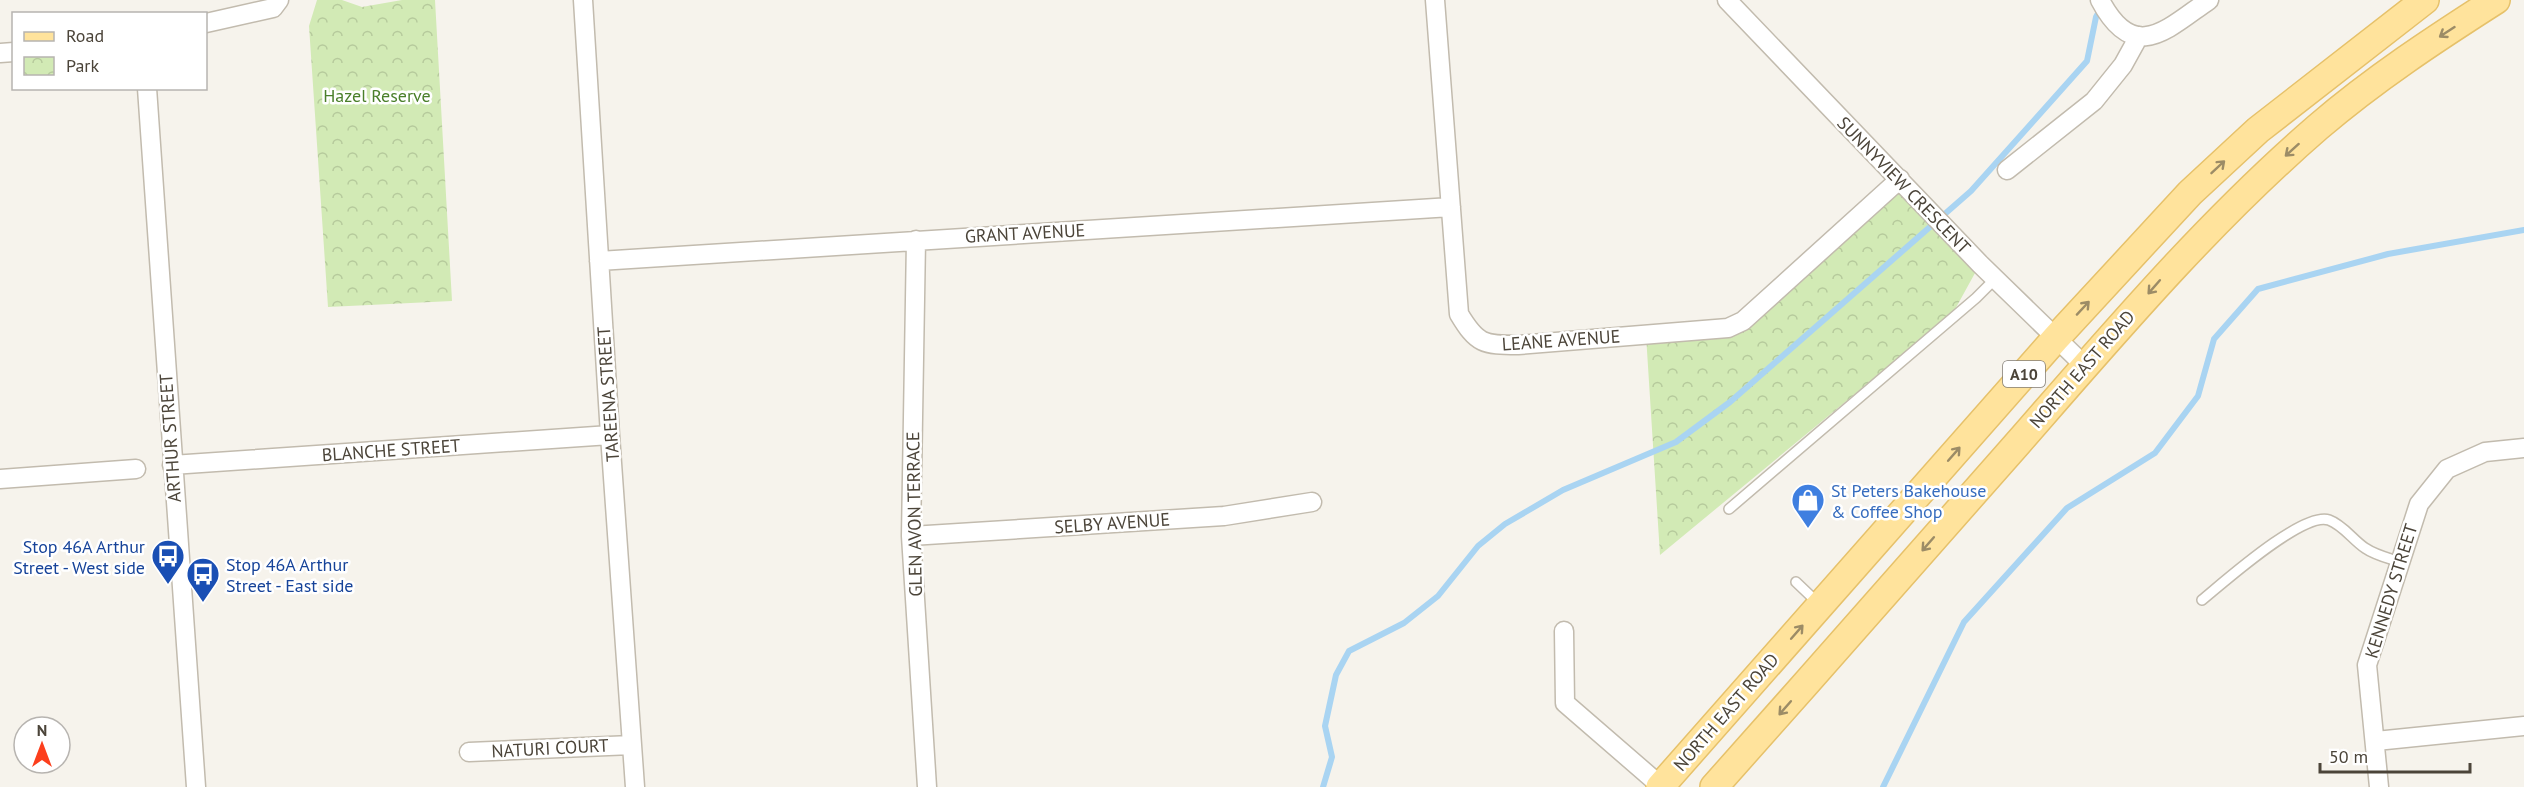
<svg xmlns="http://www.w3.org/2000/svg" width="2524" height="787" font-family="'PT Sans',sans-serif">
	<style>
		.park { fill: url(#park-crowns) }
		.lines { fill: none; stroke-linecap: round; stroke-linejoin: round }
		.stream { stroke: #a9d4f2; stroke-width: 6 }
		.service-casing { stroke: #c2bbae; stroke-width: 12 }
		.minor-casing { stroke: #c2bbae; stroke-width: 21 }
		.primary-casing { stroke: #e6c16a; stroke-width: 30 }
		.service { stroke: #fff; stroke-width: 9 }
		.minor { stroke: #fff; stroke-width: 18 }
		.primary { stroke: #ffe39c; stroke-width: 27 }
		.oneway { stroke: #9c8c66 }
		.labels { text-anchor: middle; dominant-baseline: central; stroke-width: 5; stroke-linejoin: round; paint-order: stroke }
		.shield { fill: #fff; stroke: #817c74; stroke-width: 1.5 }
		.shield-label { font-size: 16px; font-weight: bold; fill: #4b4439 }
		.park-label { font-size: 18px; fill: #4a7f2a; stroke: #fff }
		.street-label { font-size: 18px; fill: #4b4439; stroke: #fff }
		.shop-label { font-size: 18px; fill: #366cbe; stroke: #fff; text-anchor: start }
		.transit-label { font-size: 18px; fill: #164399; stroke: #fff; text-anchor: end }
	</style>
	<defs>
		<pattern id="park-crowns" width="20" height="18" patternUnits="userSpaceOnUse" patternTransform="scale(1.5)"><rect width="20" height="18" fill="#d2eab5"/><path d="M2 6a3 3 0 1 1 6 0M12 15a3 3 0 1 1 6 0" fill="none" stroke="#b6ca9c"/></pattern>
	</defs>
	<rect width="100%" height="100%" fill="#f6f3ec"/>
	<path class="park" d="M317,0H342L362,7L402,0H435L452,301L328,307L309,26Z
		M1900,179L1980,264L1953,313L1660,555L1646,335L1728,328Z"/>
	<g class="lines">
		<path class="stream" d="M1323,787L1332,757L1325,726L1336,675L1349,651L1404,623L1438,596L1478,546L1505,524L1563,490L1676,442L1730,402L1971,191L2087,61L2096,17L2101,8
			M1883,787L1964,622L2067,508L2155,453L2198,396L2214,339L2258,289L2388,254L2524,230"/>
		<defs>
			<path id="service" d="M1729,509L1976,298L1995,279
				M1796,582L1818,603
				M2202,600C2223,583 2303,511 2329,520C2343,525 2353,540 2365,548C2375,555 2388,558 2400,562"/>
			<path id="minor" d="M583,0L610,435L635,787
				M1435,0L1459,314C1477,344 1483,345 1518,345L1728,328L1743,321L1900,179
				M1727,0L1980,264L2085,366
				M2100,0C2134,65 2167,29 2209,0
				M206,23L273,8L279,0
				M0,53L14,52
				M147,88L196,787
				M2007,170L2094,101L2123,65L2139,36
				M916,240L911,536L927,787
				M599,261L1451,207
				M172,465L610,435
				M0,479L136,469
				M911,536L1224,516L1312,502
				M1564,631L1565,703L1662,787
				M2376,741L2524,726
				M469,752L632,745
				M2379,787L2367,665L2419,504L2447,469L2485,452L2524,448"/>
			<path id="primary" d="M1660,787L2056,338L2190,193L2258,130L2425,0
				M1714,787C1816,673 1916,558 2018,443C2114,333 2208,222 2318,127C2374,79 2435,39 2496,0"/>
		</defs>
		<use href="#service" class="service-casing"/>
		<use href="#minor" class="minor-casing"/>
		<use href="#primary" class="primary-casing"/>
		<use href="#service" class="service"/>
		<use href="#minor" class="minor"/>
		<use href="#primary" class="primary"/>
	</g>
	<defs><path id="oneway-shaft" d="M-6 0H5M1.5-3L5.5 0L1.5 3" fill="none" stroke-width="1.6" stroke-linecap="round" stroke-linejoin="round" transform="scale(1.5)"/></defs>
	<g class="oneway">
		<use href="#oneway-shaft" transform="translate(2447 32) rotate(147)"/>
		<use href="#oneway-shaft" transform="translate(2292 150) rotate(138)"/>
		<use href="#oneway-shaft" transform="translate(2218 167) rotate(-43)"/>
		<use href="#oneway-shaft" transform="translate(2154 287) rotate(131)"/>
		<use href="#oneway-shaft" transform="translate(2083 308) rotate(-47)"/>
		<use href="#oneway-shaft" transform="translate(1954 454) rotate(-49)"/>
		<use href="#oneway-shaft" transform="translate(1928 544) rotate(131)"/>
		<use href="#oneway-shaft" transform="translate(1797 632) rotate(-49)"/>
		<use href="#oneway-shaft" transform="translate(1785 708) rotate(131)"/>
	</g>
	<defs>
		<symbol id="shop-pin" viewBox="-11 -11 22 30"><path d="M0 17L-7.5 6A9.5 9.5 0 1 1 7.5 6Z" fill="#3f7fe0" stroke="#fff"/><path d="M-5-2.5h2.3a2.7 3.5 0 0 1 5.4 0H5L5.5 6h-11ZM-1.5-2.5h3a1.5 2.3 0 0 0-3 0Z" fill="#fff"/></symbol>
		<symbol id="bus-pin" viewBox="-11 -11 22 30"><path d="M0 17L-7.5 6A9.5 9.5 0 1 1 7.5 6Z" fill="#1a4fb4" stroke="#fff"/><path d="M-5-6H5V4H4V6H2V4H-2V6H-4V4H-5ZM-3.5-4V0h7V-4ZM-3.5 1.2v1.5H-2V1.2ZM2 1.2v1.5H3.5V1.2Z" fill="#fff"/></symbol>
	</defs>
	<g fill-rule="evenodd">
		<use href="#shop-pin" x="1789" y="481" width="38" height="52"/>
		<use href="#bus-pin" x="149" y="537" width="38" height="52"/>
		<use href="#bus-pin" x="184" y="555" width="38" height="52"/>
	</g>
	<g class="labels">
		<rect class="shield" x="2003" y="361" width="42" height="26" rx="4.5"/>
		<g class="shield-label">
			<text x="2024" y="374">A10</text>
		</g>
		<g class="park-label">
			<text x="377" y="95">Hazel Reserve</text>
		</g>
		<g class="street-label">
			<text transform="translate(1904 185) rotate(46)">SUNNYVIEW CRESCENT</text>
			<text transform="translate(1025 233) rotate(-3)">GRANT AVENUE</text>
			<text transform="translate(1561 340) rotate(-4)">LEANE AVENUE</text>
			<text transform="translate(2082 369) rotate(-49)">NORTH EAST ROAD</text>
			<text transform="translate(608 394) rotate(-94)">TAREENA STREET</text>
			<text transform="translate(170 438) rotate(-94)">ARTHUR STREET</text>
			<text transform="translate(391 450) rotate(-4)">BLANCHE STREET</text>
			<text transform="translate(914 514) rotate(-91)">GLEN AVON TERRACE</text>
			<text transform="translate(1112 523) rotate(-4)">SELBY AVENUE</text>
			<text transform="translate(2391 591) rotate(-73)">KENNEDY STREET</text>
			<text transform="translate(1726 712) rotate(-49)">NORTH EAST ROAD</text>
			<text transform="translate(550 748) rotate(-3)">NATURI COURT</text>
		</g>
		<g class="shop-label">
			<text x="1831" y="490">St Peters Bakehouse<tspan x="1831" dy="21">&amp; Coffee Shop</tspan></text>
		</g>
		<g class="transit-label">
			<text x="145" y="546">Stop 46A Arthur<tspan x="145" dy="21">Street - West side</tspan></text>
			<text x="226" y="564" text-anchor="start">Stop 46A Arthur<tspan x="226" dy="21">Street - East side</tspan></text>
		</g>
	</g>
	<rect x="12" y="12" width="195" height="78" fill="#ffffff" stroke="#b7b4b0" stroke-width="1.5"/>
	<rect x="24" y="32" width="30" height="9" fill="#ffe39c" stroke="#b7b4b0" stroke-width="1.5"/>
	<text x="66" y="42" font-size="18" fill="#4b4439">Road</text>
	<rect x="24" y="57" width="30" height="18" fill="url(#park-crowns)" stroke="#b7b4b0" stroke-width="1.5"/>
	<text x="66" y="72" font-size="18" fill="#4b4439">Park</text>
	<g transform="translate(42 745)"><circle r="28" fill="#ffffff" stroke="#b7b4b0" stroke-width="1.5"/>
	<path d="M0-4.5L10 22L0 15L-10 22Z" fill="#fc3f1d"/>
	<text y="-9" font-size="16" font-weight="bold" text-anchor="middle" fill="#4b4439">N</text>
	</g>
	<path d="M2320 763v9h150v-9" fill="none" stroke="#4b4439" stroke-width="3"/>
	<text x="2329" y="763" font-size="18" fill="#4b4439" stroke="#ffffff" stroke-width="4.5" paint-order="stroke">50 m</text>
</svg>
